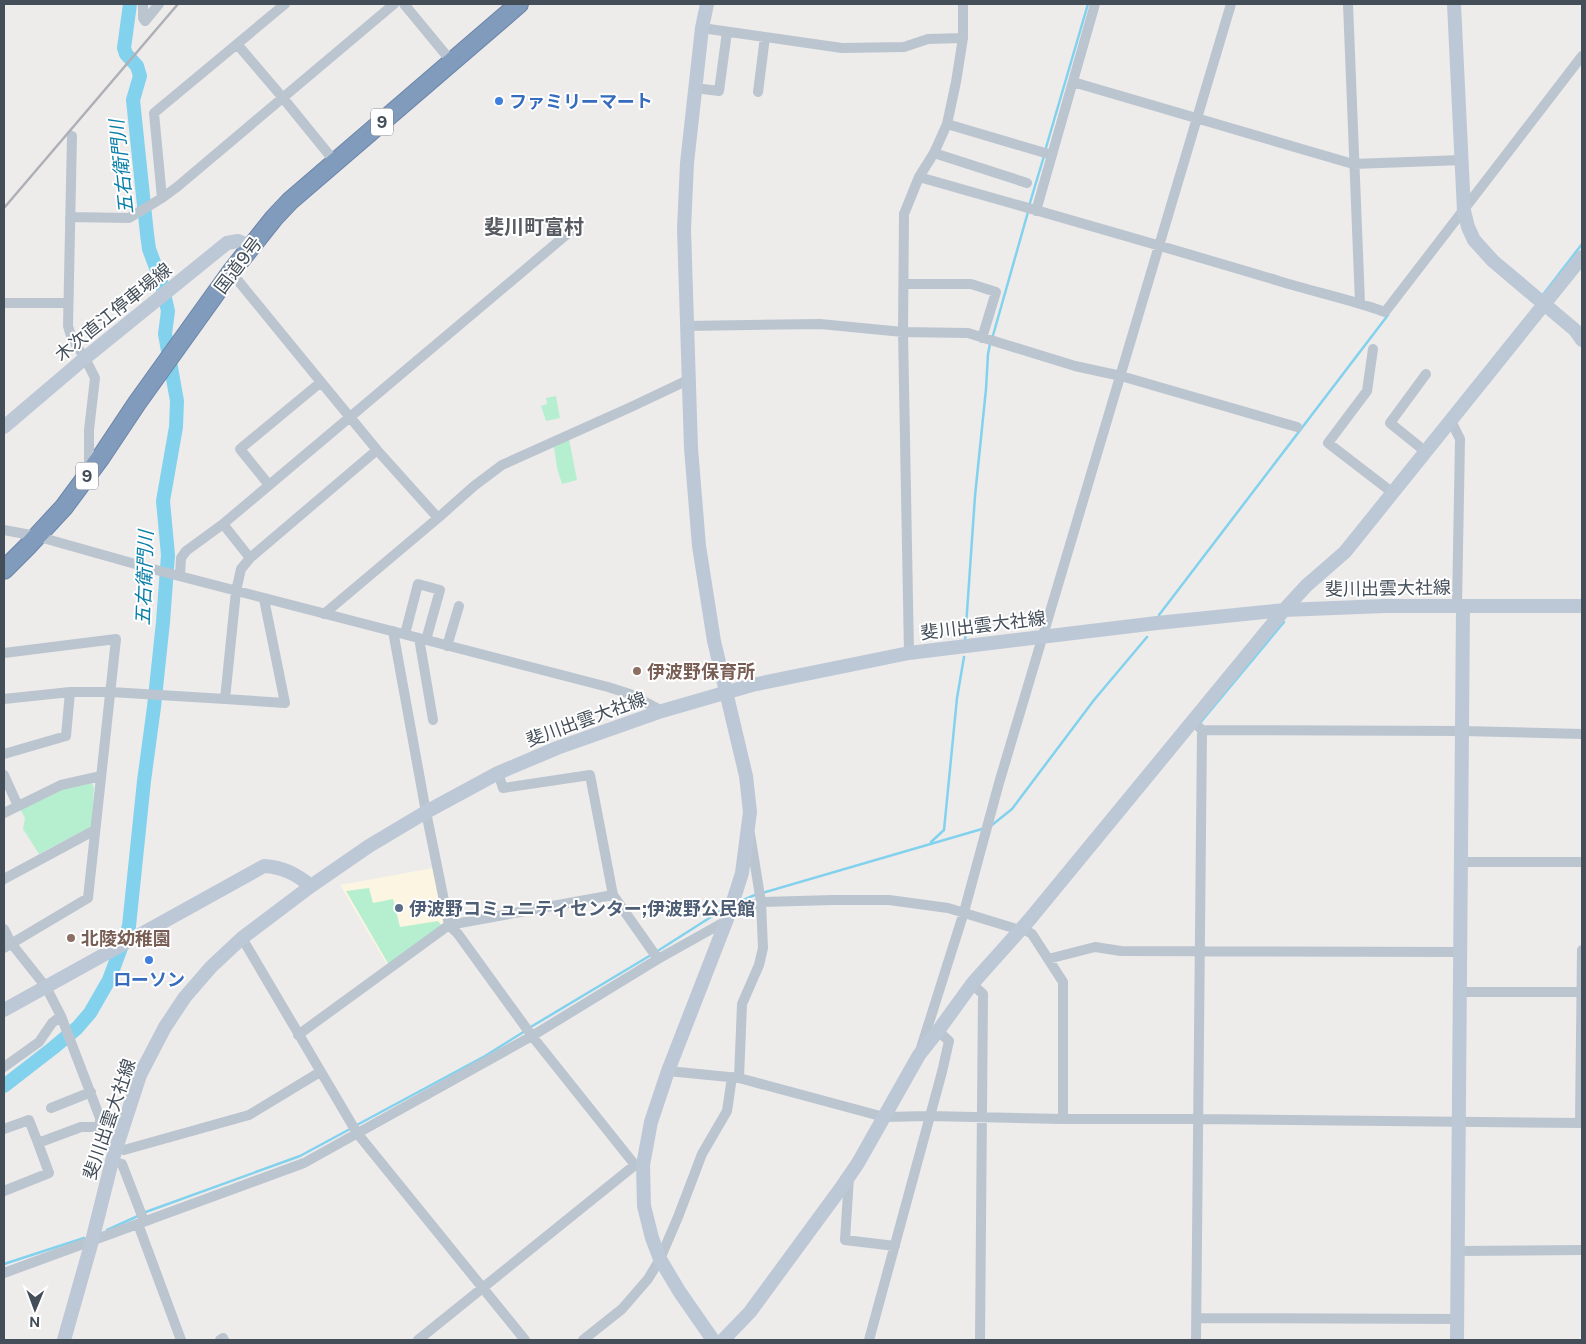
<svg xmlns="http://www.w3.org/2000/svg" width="1586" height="1344" font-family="'Public Sans','Noto Sans JP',sans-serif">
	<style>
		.commercial { fill: #fcf5e2 }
		.green { fill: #b6efcf }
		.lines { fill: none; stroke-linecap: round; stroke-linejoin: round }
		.stream { stroke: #82d2ee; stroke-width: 2.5 }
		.river { stroke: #82d2ee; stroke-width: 14 }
		.highway-casing { stroke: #6c86a8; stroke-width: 20 }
		.street { stroke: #bbc5cf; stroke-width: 10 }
		.secondary { stroke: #bdc8d6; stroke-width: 14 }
		.highway { stroke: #819bbd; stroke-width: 18 }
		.rail { stroke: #adb0b6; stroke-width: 2.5 }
		.shop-dot { fill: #3f7fe0; stroke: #fff; stroke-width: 2 }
		.education-dot { fill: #8d6e63; stroke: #fff; stroke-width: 2 }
		.service-dot { fill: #5c6f8a; stroke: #fff; stroke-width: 2 }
		.labels { text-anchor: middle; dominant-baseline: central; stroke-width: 4; stroke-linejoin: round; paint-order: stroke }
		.shield { fill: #fff; stroke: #7b838b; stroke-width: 1 }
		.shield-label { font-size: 16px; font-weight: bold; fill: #434e59 }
		.shop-label { font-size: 18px; font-weight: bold; fill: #366cbe; stroke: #fff; text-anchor: start }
		.street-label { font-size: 18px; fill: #434e59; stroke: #fff }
		.education-label { font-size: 18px; font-weight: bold; fill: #785e54; stroke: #fff; text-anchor: start }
		.service-label { font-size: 18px; font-weight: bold; fill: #4e5e75; stroke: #fff; text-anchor: start }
		.water-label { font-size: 19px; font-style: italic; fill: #087fa8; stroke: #fff }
		.quarter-label { font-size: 20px; font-weight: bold; fill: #585b61; stroke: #fff }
	</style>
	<rect width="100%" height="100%" fill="#eeebeb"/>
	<path class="commercial" d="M433,868L447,925L389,968L340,885Z"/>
	<path class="green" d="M556,396L560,418L546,421L541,406L547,404L546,398Z
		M569,439L577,480L562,484L557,468L554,447Z
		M92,783L94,788L92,826L39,854L23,829L25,818L20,809L58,790Z
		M369,888L373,903L393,899L400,927L438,921L443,927L389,965L346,891Z"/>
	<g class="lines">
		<path class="stream" d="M1045,151L1088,4
			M1029,206L1044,156
			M1542,296L1582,244
			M992,339L1028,212
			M1159,615L1388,315
			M965,641L975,496L986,389L988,354L990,344
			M1200,723L1284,622
			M992,825L1012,809L1094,700L1147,637
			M931,842L944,830L957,698L964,657
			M762,893L982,829
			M739,902L757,894
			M656,952L725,908
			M529,1028L651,955
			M355,1126L485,1056L525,1031
			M143,1213L300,1156L350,1129
			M107,1230L138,1216
			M4,1264L84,1238"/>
		<path class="river" d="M4,1086L53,1048L77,1028L90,1013L109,980L129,926L144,781L154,707L163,622L168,555L163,501L176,427L177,401L165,334L168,311L161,281L149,249L147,234L133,100L140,76L137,66L126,54L124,48L130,4"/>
		<defs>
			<path id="highway" d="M4,570L27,547L64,507L101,457L137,403L231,272L274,218L290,201L519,4"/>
		</defs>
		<use href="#highway" class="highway-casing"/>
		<path class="street" d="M143,4V18L145,21L159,4
			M404,4L451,61
			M1348,4L1360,303
			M702,28L842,48L904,47L928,39L963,38
			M237,44L283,98L335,162
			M1073,82L1353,164L1462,160
			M695,88L719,91L727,32
			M758,92L765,37
			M947,124L1052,155
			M72,136L68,326L72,339L85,358L95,378L89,430V470
			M934,153L1027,183
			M919,177C1039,211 1159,245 1279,281C1314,292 1350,299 1385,312L1582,56
			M162,198L177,187L394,4
			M1036,211L1095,4
			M70,217L129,218L162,198L154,113L285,4
			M231,272L321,382
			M904,284H971L996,292L982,338
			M4,303H68
			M686,326L820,324L903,332L968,333L1075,366L1121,376L1297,427
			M1373,349L1367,391L1328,443L1393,493
			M1451,421L1460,439L1457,606
			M1426,452L1390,423L1426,374
			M269,485L240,449L321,382L377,450L438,518
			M4,530L36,536L160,571L608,687L630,694L662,711
			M250,558L223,524L572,230
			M180,576L181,558L186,551L223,524
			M324,614L438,518L474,486L502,465L631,407L688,380
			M393,631L426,812L449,925L458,934L532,1036L635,1165H643
			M405,634L418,584L440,590L426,640
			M419,638L433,720
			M447,646L459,606
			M4,653L116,639L88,898L4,948
			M909,653L903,332L904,214L919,177L934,153L947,124L956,82L963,38V4
			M4,699L70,692H111L225,699L236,591L241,569L250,558L377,450
			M225,699L285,703L264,599
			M1198,726L1202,730L1462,731L1582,734
			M4,754L66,736L70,692
			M498,773L503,788L590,775L613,895L658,959
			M4,775L18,806
			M4,813L61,785L101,776
			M1461,862H1582
			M4,879L95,830
			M729,914L761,902L833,900H889L948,908L1020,930
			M1022,928L1032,934L1063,982V1119
			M4,929L11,943L46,987L61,1016L100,1118V1130L104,1138L117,1148L124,1150L249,1115L320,1072
			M242,938L357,1133L525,1340
			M1048,959L1095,947L1121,951L1459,952
			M972,984L983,994L980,1340
			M1459,992H1582
			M298,1035L449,925L613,895
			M920,1051L964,912L999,783L1231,4
			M4,1067L39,1042L52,1023L61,1016
			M668,1071L739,1078L884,1117L930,1116L1063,1119H1199L1582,1123
			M739,1078L742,1004L759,965L763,948L761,902L750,834
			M51,1108L91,1092
			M1580,1123L1582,950
			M4,1129L29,1120L38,1143L81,1127H100
			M112,1161L122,1164L144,1221
			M849,1177L845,1240L895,1246
			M4,1191L49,1173L38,1143
			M138,1224L181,1340
			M1458,1251L1582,1250
			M4,1273L304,1163L532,1036L658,959L726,921
			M1197,1318L1457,1319
			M220,1340L223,1338L224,1340
			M418,1340L635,1165
			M583,1340L622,1309L648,1279L660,1259L678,1217L702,1154L727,1111L732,1077
			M869,1340L942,1072L949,1041L938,1031
			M1196,1340L1202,730"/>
		<path class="secondary" d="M707,4L702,28L687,163L684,229L691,448L699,546L714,641L746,776L750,812L742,873L729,914L668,1071L651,1122L643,1165L644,1206L652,1238L660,1259L679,1291L713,1340
			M1454,4L1464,211L1468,227L1474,240L1493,261L1575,330L1582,340
			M4,427L85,358L227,243L238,241L250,246
			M4,1010L264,866C283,867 296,874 311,886
			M64,1340L92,1241L112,1161L140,1075L165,1027L185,997L211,967L242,938L311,886L369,846L426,812L498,773L557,748L662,711L752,685L909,653L1157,623L1284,610L1385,606H1582
			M723,1340L750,1312L841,1188L858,1163L919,1055L938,1031L972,984L1030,919L1284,610L1306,586L1345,552L1582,257
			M1457,1340L1463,606"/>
		<use href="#highway" class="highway"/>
		<path class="rail" d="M4,208L178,4"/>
	</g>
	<g class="shop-dot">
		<circle cx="499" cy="101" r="5"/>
		<circle cx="149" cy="960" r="5"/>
	</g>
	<g class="education-dot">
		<circle cx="637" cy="671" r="5"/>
		<circle cx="71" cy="938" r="5"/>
	</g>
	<circle class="service-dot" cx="399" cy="908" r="5"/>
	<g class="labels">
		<g class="shield">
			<rect x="371" y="108.5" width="22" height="27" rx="4"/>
			<rect x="76" y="462.5" width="22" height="27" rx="4"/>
		</g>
		<g class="shield-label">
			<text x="382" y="122">9</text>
			<text x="87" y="476">9</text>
		</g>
		<g class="shop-label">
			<text x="509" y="101">ファミリーマート</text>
			<text x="149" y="979" text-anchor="middle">ローソン</text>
		</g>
		<g class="street-label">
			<text transform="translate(238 265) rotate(-53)">国道9号</text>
			<text transform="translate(113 312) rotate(-39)">木次直江停車場線</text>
			<text transform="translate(1388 588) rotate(-1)">斐川出雲大社線</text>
			<text transform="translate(983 625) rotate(-7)">斐川出雲大社線</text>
			<text transform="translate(586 719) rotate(-20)">斐川出雲大社線</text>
			<text transform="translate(109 1119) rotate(-71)">斐川出雲大社線</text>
		</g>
		<g class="education-label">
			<text x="647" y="671">伊波野保育所</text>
			<text x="81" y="938">北陵幼稚園</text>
		</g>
		<g class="service-label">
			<text x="409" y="908">伊波野コミュニティセンター;伊波野公民館</text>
		</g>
		<g class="water-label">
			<text transform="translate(121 167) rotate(-96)">五右衛門川</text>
			<text transform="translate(144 578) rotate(-88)">五右衛門川</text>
		</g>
		<g class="quarter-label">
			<text x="534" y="227">斐川町富村</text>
		</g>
	</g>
	<rect width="1586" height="1344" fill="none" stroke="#434e59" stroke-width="10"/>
	<g transform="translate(35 1309) rotate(181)" stroke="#ffffff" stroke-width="4" paint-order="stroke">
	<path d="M0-4L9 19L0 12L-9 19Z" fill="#434e59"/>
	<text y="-8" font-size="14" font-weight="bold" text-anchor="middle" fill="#434e59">N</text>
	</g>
</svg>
